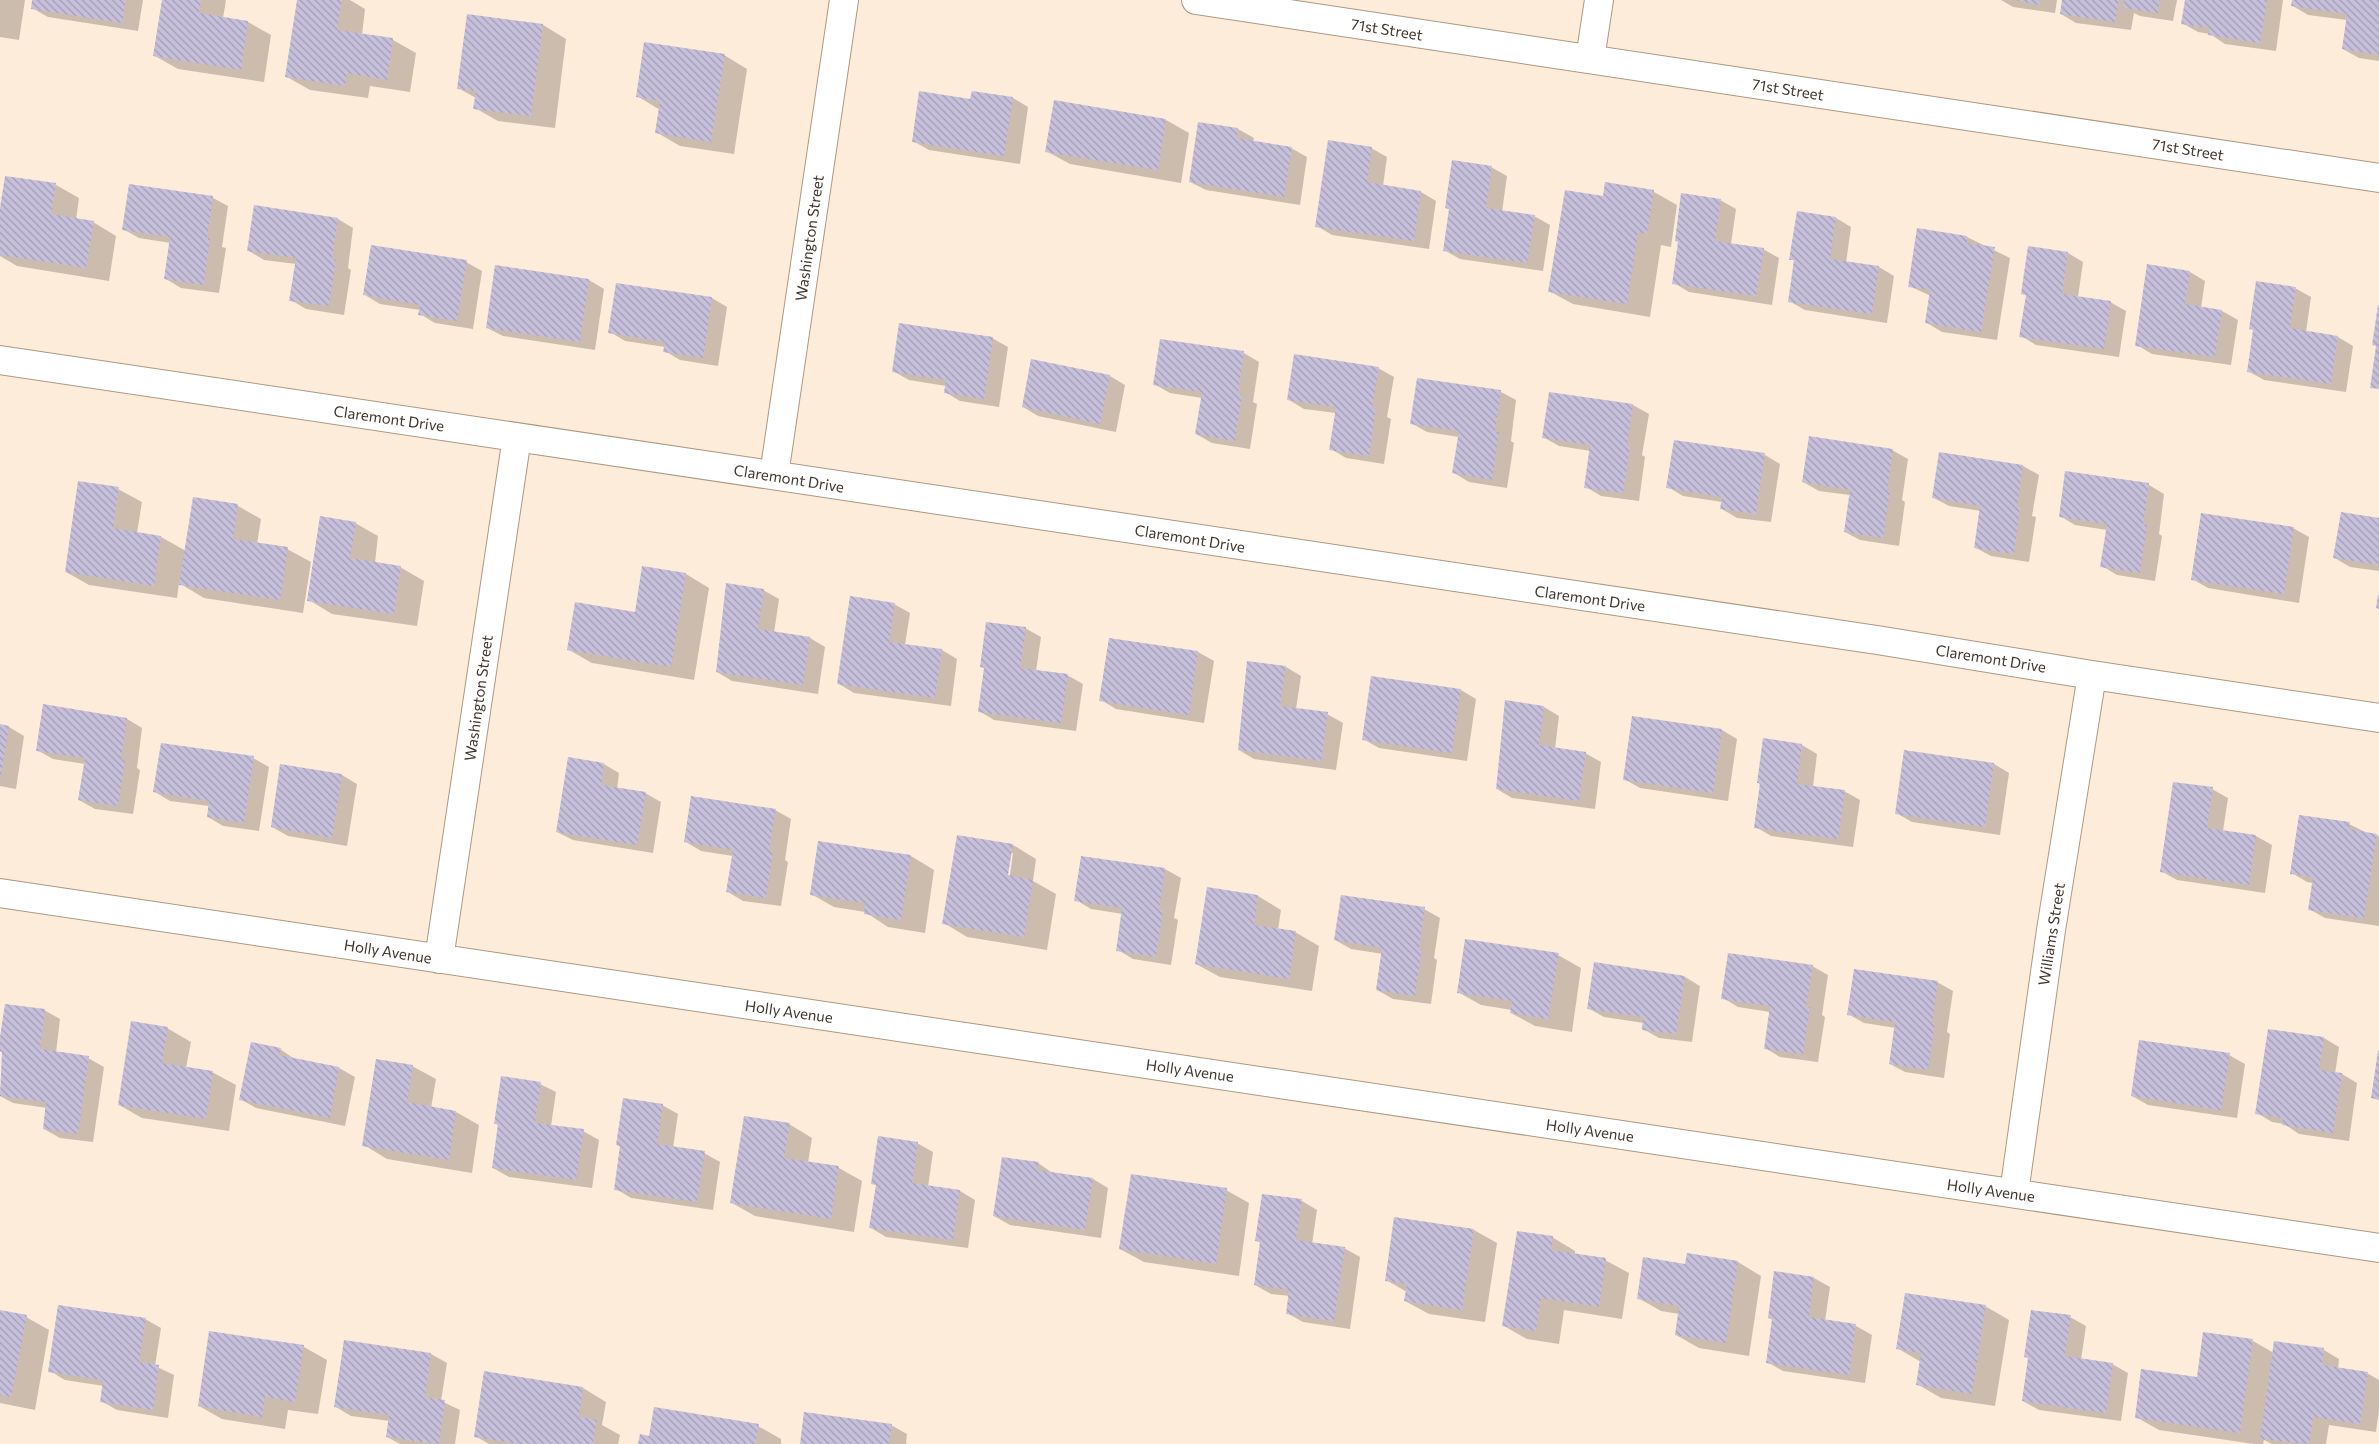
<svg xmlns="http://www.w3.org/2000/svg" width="2379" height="1444" font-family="Commissioner,sans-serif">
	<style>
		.shadow { fill: #0003; fill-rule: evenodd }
		.building { fill: url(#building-back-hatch) }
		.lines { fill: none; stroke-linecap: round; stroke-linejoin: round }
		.street-casing { stroke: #ac9882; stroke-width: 30 }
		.street { stroke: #fff; stroke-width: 28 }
		.labels { text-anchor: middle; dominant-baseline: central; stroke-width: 4; stroke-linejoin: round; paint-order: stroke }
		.street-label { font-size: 15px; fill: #3f362d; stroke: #fff }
	</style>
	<defs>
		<pattern id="building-back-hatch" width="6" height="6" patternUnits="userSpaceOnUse" patternTransform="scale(1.25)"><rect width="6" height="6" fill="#c7c0dc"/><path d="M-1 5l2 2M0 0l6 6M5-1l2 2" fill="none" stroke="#a39db3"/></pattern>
	</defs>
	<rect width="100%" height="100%" fill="#feecda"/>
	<path class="shadow" d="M0,0H25L19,40L0,37Z
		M33,0H143L138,31L48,17L32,8Z
		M163,0H226L223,18L248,22L271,35L264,82L178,69L155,56Z
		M298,0H350L365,9L362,35L393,40L416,53L410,92L370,86L368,98L310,90L287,77Z
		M2001,0H2057L2055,13L2013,7Z
		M2063,0H2177L2173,21L2140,16L2134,13L2131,30L2076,23L2061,14Z
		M2186,0H2283L2276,51L2225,44L2210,34L2198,32L2182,23Z
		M2294,0H2379V61L2359,58L2343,49L2347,20L2308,15L2293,6Z
		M543,25L566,39L555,128L498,121L475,108L476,98L458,88Z
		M724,55L747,69L734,154L680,146L656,132L660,110L637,96Z
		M1013,98L1028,107L1020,164L929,150L913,141L971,100Z
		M1166,120L1189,133L1181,183L1070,164L1046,151Z
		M1199,123L1238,129L1254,138L1253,142L1291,148L1307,157L1300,205L1206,190L1190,182Z
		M1371,148L1387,157L1383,186L1421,192L1436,201L1429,249L1332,235L1317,226Z
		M1491,167L1507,176L1502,212L1534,216L1550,225L1543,271L1460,259L1444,250L1450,210L1446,208Z
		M6,177L56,185L79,198L76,220L93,222L116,236L109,281L17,266L0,256V216Z
		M1606,184L1654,192L1677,205L1671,247L1661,245L1650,317L1573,304L1549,291L1604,198Z
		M130,185L213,198L228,206L222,247L226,248L219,293L181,288L166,279L171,243L139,238L123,229Z
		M1720,200L1736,209L1731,244L1763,249L1779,258L1772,305L1689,292L1674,283Z
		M255,207L338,219L353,228L348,268L351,270L344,315L306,309L291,300L296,264L264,260L249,251Z
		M1798,213L1836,218L1851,227L1846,263L1879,267L1894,276L1887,323L1805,310L1789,301L1795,261L1791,259Z
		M1967,237L2010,258L1997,340L1942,332L1927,323L1931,296L1909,286Z
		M2068,253L2083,262L2078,297L2110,302L2126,311L2119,357L2036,345L2021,336L2027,296L2023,293Z
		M466,262L482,271L473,329L435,323L420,314V310L380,304L365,295Z
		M497,266L589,280L604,289L595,350L503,336L487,328Z
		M2190,272L2205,281L2201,308L2222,311L2238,320L2231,365L2152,354L2137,345Z
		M617,284L712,298L727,307L718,366L680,360L665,351V347L625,341L610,332Z
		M2295,288L2311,297L2306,332L2338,337L2353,346L2346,392L2264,380L2248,371Z
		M992,338L1008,347L999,407L960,401L945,392L946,386L909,380L893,371Z
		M1244,353L1259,362L1253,402L1257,404L1250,449L1212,443L1196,434L1202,398L1170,393L1154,384Z
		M1032,360L1110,376L1125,385L1116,432L1038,416L1023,407Z
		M1378,368L1394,377L1387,417L1391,419L1384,464L1346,458L1331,449L1336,413L1304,409L1289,400Z
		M1418,379L1501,392L1516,400L1511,441L1514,443L1507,488L1469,482L1454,473L1459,437L1427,432L1411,423Z
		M1550,393L1633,405L1649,414L1642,455L1645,457L1639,501L1601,496L1586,487L1591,451L1559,446L1543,437Z
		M1892,450L1908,459L1902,500L1905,502L1899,546L1860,540L1845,532L1850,495L1819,491L1803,482Z
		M1940,454L2023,466L2039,475L2032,516L2036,517L2029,562L1991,556L1976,548L1981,511L1949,506L1934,498Z
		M1765,455L1780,464L1771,522L1737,518L1722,509V502L1683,496L1668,487Z
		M2066,472L2149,485L2164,494L2159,534L2162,536L2155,581L2117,575L2102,566L2107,530L2075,525L2060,516Z
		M118,489L142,502L137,533L161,537L186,551L194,499L238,506L261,519L257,544L287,549L311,562L303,613L204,598L179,583L177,598L89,585L66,572Z
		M2379,519V571L2350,567L2335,558Z
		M355,523L378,536L375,563L400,567L424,581L417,626L332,614L309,600Z
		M2293,528L2309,537L2299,603L2208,588L2192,579Z
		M686,574L709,588L694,680L592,663L569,650L636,614Z
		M727,585L763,590L779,599L774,633L810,638L825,647L818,694L732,681L717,672Z
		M894,604L910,613L905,645L942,650L957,659L951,706L854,693L839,684Z
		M1025,628L1041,637L1036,671L1067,675L1083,684L1076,731L994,720L979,711Z
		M1110,639L1198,652L1214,661L1204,723L1116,709L1101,700Z
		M1248,662L1286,667L1301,676L1296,709L1327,714L1343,723L1336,770L1254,759L1239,750Z
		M1461,690L1476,699L1467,761L1379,748L1363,739Z
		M1544,707L1559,716L1555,749L1585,753L1601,762L1595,809L1512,798L1497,789Z
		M127,719L142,728L137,768L140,770L133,814L95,809L79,800L85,764L53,759L37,750Z
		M0,725L9,727L24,736L16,789L0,786Z
		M1722,730L1737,739L1728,801L1640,788L1624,779Z
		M1802,745L1817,754L1813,787L1844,791L1860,800L1853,847L1771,836L1756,827L1761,785L1758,783Z
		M253,758L269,767L259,831L223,826L208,817L209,806L170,801L155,792Z
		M604,764L619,773L617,789L645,793L661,802L653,853L573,840L557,832Z
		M1994,764L2009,773L2000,835L1912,822L1896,813Z
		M342,775L357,784L347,846L288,836L272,827Z
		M2212,789L2228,798L2223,831L2256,836L2272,845L2265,893L2177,880L2161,871Z
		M775,810L791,819L785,860L788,862L781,906L743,901L728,892L733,856L701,851L686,842Z
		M2349,824L2365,832L2379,836V926L2325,918L2309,909L2313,883L2307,882L2292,873Z
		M958,836L1013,845L1036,859L1033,881L1056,894L1047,950L967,937L944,923ZM1011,853H1013L1009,882L1006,881Z
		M911,856L934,870L925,933L888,927L865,912L834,907L811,894Z
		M1082,857L1165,869L1181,878L1174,918L1178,920L1171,965L1133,959L1118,950L1123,914L1091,909L1076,900Z
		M1208,889L1258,896L1281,910L1278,930L1295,932L1319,946L1312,991L1220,977L1196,964Z
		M1424,909L1440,918L1434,958L1437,960L1431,1004L1393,999L1377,990L1383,954L1351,949L1335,940Z
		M1558,955L1581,968L1572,1032L1535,1026L1511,1013L1512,1010L1481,1005L1458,992Z
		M1812,966L1828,975L1822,1015L1825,1017L1818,1062L1780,1057L1765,1048L1770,1012L1738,1007L1723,998Z
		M1685,977L1700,986L1692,1042L1659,1038L1643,1029L1644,1023L1604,1017L1588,1008Z
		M1937,982L1953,991L1947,1032L1950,1034L1944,1078L1905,1072L1890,1064L1896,1028L1864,1023L1848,1014Z
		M44,1010L60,1019L56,1053L88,1058L104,1067L93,1142L60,1138L44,1129L47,1108L13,1103L0,1096L4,1053L0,1051V1047Z
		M167,1028L191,1042L186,1068L212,1072L236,1085L229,1131L142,1118L119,1105Z
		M2269,1030L2324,1038L2339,1047L2335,1074H2342L2357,1083L2349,1141L2299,1134L2284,1124L2272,1122L2257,1113Z
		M280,1049L296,1060L339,1068L355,1077L345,1126L256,1108L240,1099Z
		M2229,1055L2245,1064L2237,1118L2148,1105L2132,1096Z
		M412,1066L436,1079L431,1108L456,1112L479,1125L472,1173L387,1159L364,1145Z
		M540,1084L556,1092L551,1126L583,1131L599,1140L592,1188L509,1177L493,1168L499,1126L495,1123Z
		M662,1105L678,1114L673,1148L704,1153L720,1162L713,1210L631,1198L616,1189L621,1147L617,1145Z
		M789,1124L812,1138L808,1163L839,1168L862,1181L854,1232L755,1216L732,1203Z
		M917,1143L933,1152L928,1187L960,1191L975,1200L968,1248L886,1237L871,1228Z
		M1038,1163L1054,1174L1093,1179L1108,1188L1101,1238L1010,1225L994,1216Z
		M1226,1190L1249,1203L1239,1276L1144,1262L1120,1249Z
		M1302,1201L1317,1210L1312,1244L1344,1248L1360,1257L1350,1329L1303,1322L1287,1313L1290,1296L1271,1294L1255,1285L1261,1243L1257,1241Z
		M1395,1218L1474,1230L1497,1243L1485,1322L1429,1314L1405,1301L1407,1292L1386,1280Z
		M1552,1237L1575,1251V1255L1605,1260L1629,1273L1622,1319L1564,1310L1559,1344L1527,1339L1504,1326Z
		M1738,1262L1761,1276L1749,1356L1699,1348L1676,1335L1679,1314L1661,1311L1638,1298L1686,1265Z
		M1775,1272L1814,1278L1830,1287L1825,1321L1856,1326L1872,1335L1865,1383L1783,1371L1767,1362L1773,1320L1769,1318Z
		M1985,1306L2009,1320L1995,1406L1941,1398L1917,1384L1921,1362L1897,1348Z
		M0,1312L26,1317L49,1330L35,1410L0,1403Z
		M2070,1317L2086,1326L2081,1360L2112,1364L2128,1373L2121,1421L2039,1410L2023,1401Z
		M145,1319L161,1328L155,1366L174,1375L168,1418L117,1410L101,1401L104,1386L65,1380L50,1371Z
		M2204,1333L2253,1341L2274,1353L2324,1350L2339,1359L2338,1369L2367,1373L2379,1380V1410L2376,1432L2329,1425L2326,1444H2272L2264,1440L2263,1444H2254L2159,1430L2136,1417L2198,1378Z
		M345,1342L431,1354L447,1363L441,1401L460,1410L455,1444H400L387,1437L390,1421L351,1416L336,1407Z
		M304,1347L327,1360L318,1414L288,1410L285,1429L222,1419L199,1406Z
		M485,1373L583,1388L606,1402L602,1425L620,1435L618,1444H489L475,1436Z
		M891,1425L907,1434L906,1444H801Z
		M758,1426L781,1439V1444H640L650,1437Z"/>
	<path class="building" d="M32,0H126L122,23L31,9Z
		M162,0H201L199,13L248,21L241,70L153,56Z
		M297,0H342L337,30L393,38L387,80L347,73L345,86L285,77Z
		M2014,0H2040V5Z
		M2062,0H2119L2115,22L2060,14Z
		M2124,0H2160L2158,13L2123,8Z
		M2185,0H2267L2260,43L2208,35L2210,28L2181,24Z
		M2292,0H2379V55L2342,49L2347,14L2291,6Z
		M467,14L543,24L531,116L473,109L476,91L457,89Z
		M644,42L725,54L711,142L655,133L660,101L636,97Z
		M919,91L970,99L972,91L1013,97L1004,156L912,142Z
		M1054,100L1166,119L1158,170L1045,152Z
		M1198,122L1238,128L1237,138L1292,147L1284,197L1189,182Z
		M1328,140L1372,147L1367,182L1421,191L1414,241L1315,227Z
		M1452,160L1492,166L1486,208L1535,215L1527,263L1443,251L1449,209L1445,208Z
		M5,176L56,183L51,214L94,221L86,268L0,255V208Z
		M1605,182L1654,190L1647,234L1638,232L1627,304L1548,292L1565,190L1603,196Z
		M129,184L213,196L207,238H210L204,285L164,279L170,237L122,230Z
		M1681,193L1721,199L1715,241L1764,248L1756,296L1672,284L1678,242L1675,241Z
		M254,205L338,218L332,259L336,260L329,306L289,301L296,258L247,251Z
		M1797,211L1836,217L1830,259L1879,266L1872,314L1788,302L1794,260H1789Z
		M1917,228L1967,236V243L1995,247L1981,332L1925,323L1930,290L1908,287Z
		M371,245L467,260L457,321L418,315L420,305L363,295Z
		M2028,246L2068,252L2062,294L2111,301L2104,349L2019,337L2026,295L2021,294Z
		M2147,264L2190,271L2185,304L2222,310L2215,357L2135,346Z
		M495,265L589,279L580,342L486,328Z
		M2256,281L2296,287L2290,328L2338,336L2331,384L2247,372L2253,330L2249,329Z
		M616,283L712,297L703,358L663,352L665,342L608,333Z
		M2378,305H2379V389L2370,388L2376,346L2372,345Z
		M899,323L993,337L984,399L944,393L946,380L892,372Z
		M1160,339L1244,351L1238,394H1242L1235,441L1195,434L1202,392L1153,385Z
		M1294,354L1379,367L1372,408L1376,409L1369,456L1329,450L1336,407L1287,400Z
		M1031,359L1110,375L1100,424L1022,407Z
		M1417,378L1501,390L1495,432H1499L1492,480L1452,473L1459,431L1410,424Z
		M1549,392L1633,404L1627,446L1630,447L1623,493L1584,488L1590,445L1542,438Z
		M1809,436L1893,449L1887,491H1890L1883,538L1844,532L1850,490L1802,482Z
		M1674,440L1765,453L1756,514L1720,509L1722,497L1666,488Z
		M1939,452L2023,465L2017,507H2020L2014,554L1974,548L1980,506L1932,498Z
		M2065,471L2149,483L2143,525H2147L2140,573L2100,567L2107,524L2059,517Z
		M78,481L119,487L113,528L161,536L154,586L65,572Z
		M193,497L238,504L233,539L288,547L280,600L179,585Z
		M2341,512L2379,518V565L2333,558Z
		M2201,513L2294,527L2284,594L2191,580Z
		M320,516L356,522L350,558L401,566L394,614L307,601Z
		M642,566L686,573L671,667L567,650L575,602L635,612Z
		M726,583L764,589L758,629L810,637L803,685L716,672Z
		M2378,595H2379V609L2376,608Z
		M850,596L895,603L889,642L942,649L935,698L837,684Z
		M986,622L1026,627L1020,668L1068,674L1061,723L978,712L984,668L980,667Z
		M1109,638L1198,651L1189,715L1099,701Z
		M1247,661L1286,666L1280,706L1328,712L1321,761L1238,750Z
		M1371,676L1461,689L1452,753L1362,740Z
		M1505,700L1544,706L1539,745L1586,752L1579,801L1496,789Z
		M43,704L127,718L121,759L125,760L118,806L78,800L85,758L36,751Z
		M1632,716L1722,729L1713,793L1623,780Z
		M0,724L9,726L1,775H0Z
		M1763,738L1802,744L1797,784L1845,790L1838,839L1754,828L1760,783H1757Z
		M161,743L254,756L244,823L207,817L209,801L153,792Z
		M1904,750L1994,763L1985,827L1895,814Z
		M568,757L604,763L601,785L646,792L637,845L556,832Z
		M280,764L342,774L332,838L271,827Z
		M2173,782L2213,787L2207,828L2256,835L2249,885L2160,872Z
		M691,796L776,809L769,851H773L766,898L726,892L733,850L684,842Z
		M2299,815L2350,822L2349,829L2377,834L2364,918L2308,910L2313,877L2290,874Z
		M957,835L1013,844L1008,875L1033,880L1024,937L942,924Z
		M818,841L911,855L901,920L864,914L865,903L810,895Z
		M1081,856L1165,868L1159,910H1163L1156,957L1116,951L1122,908L1074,901Z
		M1207,887L1258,895L1254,925L1296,931L1289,979L1195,964Z
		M1341,895L1425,907L1419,949H1422L1415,996L1376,990L1382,948L1334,940Z
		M1465,939L1559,953L1548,1019L1510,1013L1512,1001L1457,993Z
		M1728,953L1813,965L1806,1007H1810L1803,1054L1764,1049L1770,1006L1721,999Z
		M1594,962L1685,976L1676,1034L1642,1030L1643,1017L1587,1009Z
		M1854,969L1938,981L1932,1023H1935L1928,1070L1889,1064L1895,1022L1847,1015Z
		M5,1004L45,1009L40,1049L89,1056L78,1134L43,1129L46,1102L0,1096L2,1052L0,1051V1037Z
		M131,1021L168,1027L162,1063L213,1071L206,1119L118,1105Z
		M2268,1029L2324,1037L2319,1070L2342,1073L2333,1133L2282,1125L2283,1118L2255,1114Z
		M2139,1040L2230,1053L2221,1110L2131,1096Z
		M251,1042L281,1048L279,1055L339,1067L330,1118L239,1100Z
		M2378,1051H2379V1100L2371,1098Z
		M376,1059L413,1065L407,1102L456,1111L449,1160L362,1146Z
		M501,1076L541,1082L535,1123L584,1129L576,1180L492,1168L498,1124H494Z
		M623,1098L663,1104L657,1144L705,1151L697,1202L614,1190L620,1146L616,1145Z
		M744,1116L790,1123L784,1158L839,1166L831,1219L730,1203Z
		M878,1136L918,1142L912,1183L960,1190L953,1240L869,1228L876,1185L871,1184Z
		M1002,1157L1039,1162L1037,1170L1093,1178L1085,1230L993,1216Z
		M1131,1174L1227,1188L1216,1264L1119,1249Z
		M1262,1194L1302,1199L1296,1240L1345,1247L1334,1321L1286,1314L1289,1290L1254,1285L1260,1242L1255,1241Z
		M1394,1217L1474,1229L1462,1310L1404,1301L1407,1284L1385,1281Z
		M1517,1231L1553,1236L1551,1250L1606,1258L1599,1307L1541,1298L1536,1331L1502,1326Z
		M1687,1253L1738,1261L1726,1343L1675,1335L1679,1306L1637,1299L1643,1257L1685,1264Z
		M1774,1271L1814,1277L1809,1317L1856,1324L1849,1375L1766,1363L1772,1319L1768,1318Z
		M1905,1293L1986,1305L1972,1394L1916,1385L1921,1353L1896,1349Z
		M58,1305L146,1318L139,1362L159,1365L153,1410L100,1402L103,1380L48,1372Z
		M0,1310L27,1315L11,1397L0,1395Z
		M2031,1310L2071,1315L2065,1356L2113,1363L2106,1413L2022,1401L2028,1358L2024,1357Z
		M209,1331L304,1345L295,1402L265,1397L262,1417L198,1406Z
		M2203,1332L2253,1339L2240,1433L2135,1418L2141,1369L2197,1377Z
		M344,1340L431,1353L425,1397L445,1400L439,1444L386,1437L389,1415L334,1407Z
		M2274,1341L2324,1348L2322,1365L2368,1372L2360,1424L2313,1417L2309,1444L2260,1439Z
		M484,1371L583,1387L579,1417L597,1420L593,1444H520L474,1437Z
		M654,1407L759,1424L755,1444H638L640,1434L649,1436Z
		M804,1412L892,1424L889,1444H800Z"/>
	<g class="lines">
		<defs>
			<path id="street" d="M1196,0L2379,178
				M1590,59L1599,0
				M0,360L1877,640L2092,675L2379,718
				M774,475L844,0
				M0,893L2379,1248
				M439,959L517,437
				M2014,1193L2051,930L2092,675"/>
		</defs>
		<use href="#street" class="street-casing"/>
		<use href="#street" class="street"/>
	</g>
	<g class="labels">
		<g class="street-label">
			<text transform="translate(1387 29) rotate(9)">71st Street</text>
			<text transform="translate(1788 89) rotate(9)">71st Street</text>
			<text transform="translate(2188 149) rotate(9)">71st Street</text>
			<text transform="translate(809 238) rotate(-82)">Washington Street</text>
			<text transform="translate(389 418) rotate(8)">Claremont Drive</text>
			<text transform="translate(789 478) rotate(9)">Claremont Drive</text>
			<text transform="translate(1190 538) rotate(9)">Claremont Drive</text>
			<text transform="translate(1590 598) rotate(8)">Claremont Drive</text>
			<text transform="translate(1991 658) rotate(9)">Claremont Drive</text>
			<text transform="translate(478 698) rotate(-82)">Washington Street</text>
			<text transform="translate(2051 934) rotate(-81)">Williams Street</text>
			<text transform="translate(388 951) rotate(9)">Holly Avenue</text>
			<text transform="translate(789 1011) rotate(8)">Holly Avenue</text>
			<text transform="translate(1190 1070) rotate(8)">Holly Avenue</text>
			<text transform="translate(1590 1130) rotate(8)">Holly Avenue</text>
			<text transform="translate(1991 1190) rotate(8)">Holly Avenue</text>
		</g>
	</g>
</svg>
